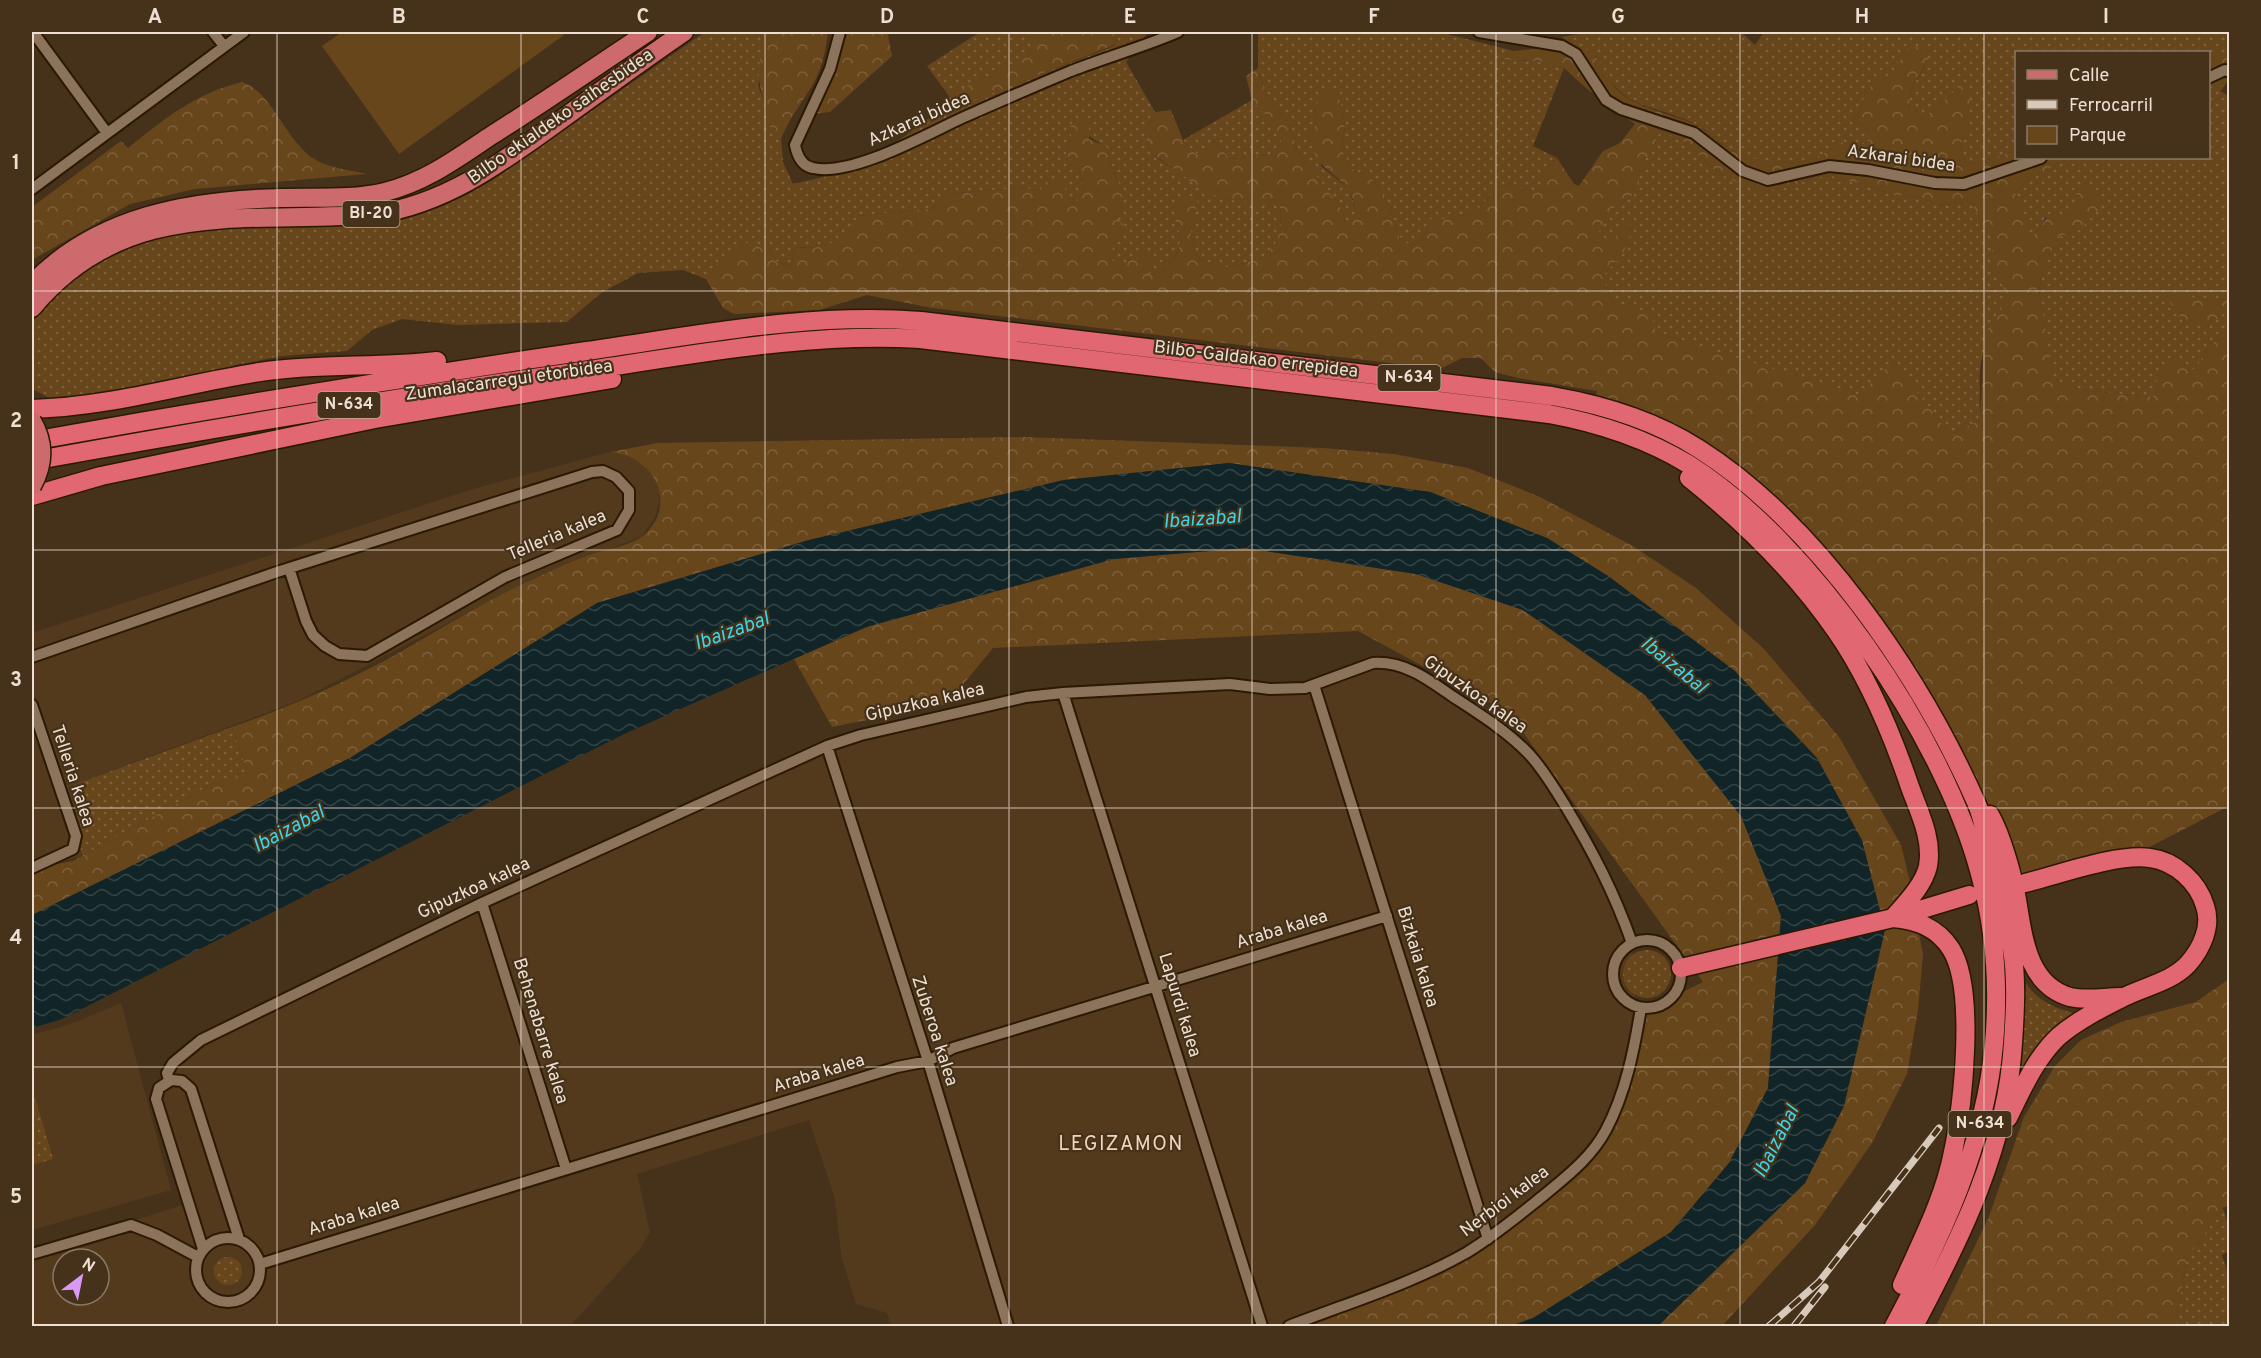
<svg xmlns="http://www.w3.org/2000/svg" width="2261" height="1358" font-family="Overpass,sans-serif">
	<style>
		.built { fill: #533a1c; fill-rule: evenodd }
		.grass { fill: url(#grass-dots) }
		.forest { fill: url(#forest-crowns); fill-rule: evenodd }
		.park { fill: #68461c }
		.water { fill: url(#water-waves) }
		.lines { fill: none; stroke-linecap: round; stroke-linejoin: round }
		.minor-casing { stroke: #2c1903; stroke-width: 14 }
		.primary-casing { stroke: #2c1903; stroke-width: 21 }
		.trunk-casing { stroke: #2c1903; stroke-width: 21 }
		.minor { stroke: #8c745c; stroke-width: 10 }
		.primary { stroke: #cc6a6d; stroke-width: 18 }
		.trunk { stroke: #e16773; stroke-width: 18 }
		.rail-casing { stroke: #d8cabb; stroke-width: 7 }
		.rail { stroke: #46321b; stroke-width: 4.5; stroke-dasharray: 14; stroke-linecap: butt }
		.primary-bridge-casing { stroke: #2c1903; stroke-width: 21; stroke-linecap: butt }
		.primary-bridge { stroke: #cc6a6d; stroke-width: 18 }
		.grid { fill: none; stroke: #ede0d2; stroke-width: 1.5; stroke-opacity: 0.55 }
		.labels { text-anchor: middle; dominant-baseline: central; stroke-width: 4.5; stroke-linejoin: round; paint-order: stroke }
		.shield { fill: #46321b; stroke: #bbac9b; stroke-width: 1.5 }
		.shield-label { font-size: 16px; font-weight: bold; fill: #ede0d2 }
		.street-label { font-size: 18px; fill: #ede0d2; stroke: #46321b }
		.water-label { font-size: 20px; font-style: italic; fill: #39d5ea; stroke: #46321b }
		.neighbourhood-label { font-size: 20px; letter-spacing: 1.5px; fill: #eed4b9; stroke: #46321b }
		.neatline { fill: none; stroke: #ede0d2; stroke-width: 2 }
		.grid-label { font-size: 20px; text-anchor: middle; font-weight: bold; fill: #ede0d2 }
	</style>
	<defs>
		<pattern id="grass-dots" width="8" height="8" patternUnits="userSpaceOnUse" patternTransform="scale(1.5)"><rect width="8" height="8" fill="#68461c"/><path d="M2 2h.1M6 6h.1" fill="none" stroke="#7e603c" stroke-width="1.8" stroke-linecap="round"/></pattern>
		<pattern id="forest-crowns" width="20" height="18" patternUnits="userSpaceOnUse" patternTransform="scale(1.5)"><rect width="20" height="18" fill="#68461c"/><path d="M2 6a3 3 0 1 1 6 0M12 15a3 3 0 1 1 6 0" fill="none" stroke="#7e603c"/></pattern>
		<pattern id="water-waves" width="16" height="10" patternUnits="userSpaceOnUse" patternTransform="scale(1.5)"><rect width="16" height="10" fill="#112427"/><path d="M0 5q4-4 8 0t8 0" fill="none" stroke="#344445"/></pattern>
	</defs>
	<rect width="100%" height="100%" fill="#46321b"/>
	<path class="built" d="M610,452L625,453L639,460L655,478L659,491V503L655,517L642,536L523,584L298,701L73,785L82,856L32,870V633L473,489Z
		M1373,663L1406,668L1529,754L1600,862L1632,943L1636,1007L1631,1067L1618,1102L1580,1166L1488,1239L1287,1326H891L887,1313L856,1304L841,1255L835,1199L809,1120L637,1174L650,1232L640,1249L570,1326H32V1254L188,1203L156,1099L167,1073L201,1040L827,746L1026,697L1160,687L1290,689ZM63,1259H99V1295H63Z
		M121,1003L171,1190L32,1230V1035L71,1024Z"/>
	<path class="grass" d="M705,32H769L758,86L767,108L771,131L781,139L783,162L793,184L854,170L881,160L898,141L936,113L949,96L927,66L980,32H1035L1029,55C1003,72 975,80 949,96L965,103L1114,46L1120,32H1148L1126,62L1155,112L1144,132L1151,154L1207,190L1226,199L1274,203L1280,207L1281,228L1275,245L1261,259L1223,268L1197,258L1191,233L1174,217L1181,236L1178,252L1161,272L1149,275L1110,260C1114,246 1113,231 1117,218C1121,203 1125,204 1120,187C1116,172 1107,163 1107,148L1071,124V140L1066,154L1078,168L1084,188L1078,201L1040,190L1018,188L948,194L933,208L859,216C838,243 830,250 795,247L791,267L777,262L768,247L721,259L706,279L683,270L638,273L601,293L567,322L458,325L402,319L372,330L347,351L281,356L236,365L176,381L69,400H54L32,389V324C66,269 134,241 194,228C266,226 365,234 432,210C455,202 474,191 494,179Z
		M1258,32H1439L1514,51L1500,59L1546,62L1564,68L1533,146L1557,158L1541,172L1544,190L1527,191L1511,184L1497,188L1477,210L1452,219H1431L1423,237L1411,247L1399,236L1388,203L1374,181L1351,168L1342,150L1345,125L1338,91L1314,107L1321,166L1349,189L1356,211L1346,228L1341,208L1296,150L1291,127L1278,110L1267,101L1258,68Z
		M1589,32H1741L1755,45L1764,32H2229L2230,54L2209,57L2208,52H2016V151C1995,155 1987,164 1965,164L1960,146L1967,129L1965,83L1922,119L1908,108L1913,86L1925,66L1907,50L1893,72L1866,90L1861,109L1852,121L1865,126L1873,140L1858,145L1842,142C1805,172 1757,168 1719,142C1711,137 1705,129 1697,125C1648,100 1624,115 1596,56L1575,48L1562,37Z
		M2212,86L2229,96V300L2165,296L2223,313L2229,319V335L2210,344L2195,370L2153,397L2081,390L2053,380L2039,290L2045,263L2059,237L2081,229L2076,210L2066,216L2045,218L2037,233L2027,242L2015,192L2028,180L2069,158H2208L2209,88Z
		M1252,100L1272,121L1282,143L1270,155L1230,159L1215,142L1196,154L1183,140Z
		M1658,134H1669L1686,143L1713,169L1732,180L1792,187L1813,177L1833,176L1874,187L1891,195L1919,197L1939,206L1970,201L1994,242C1986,279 2008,276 2007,299C2007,304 1986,344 1983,354C1977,373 1981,400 1980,420L1950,435L1893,362L1859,396L1656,333L1617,307L1609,295L1602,276L1618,260L1630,224L1614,238H1594L1615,207L1639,191V172Z
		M232,727L247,771L210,785L82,856L73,785Z
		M1623 974a24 24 0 1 1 48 0a24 24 0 1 1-48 0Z
		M2026,983C2037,1001 2058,1010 2078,1014L2021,1073Z
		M35,1097L53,1159L32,1165V1098Z
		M2223,1208L2229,1228V1251L2222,1255L2229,1276V1326H2175L2187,1258Z
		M214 1271a14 14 0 1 1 28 0a14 14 0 1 1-28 0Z"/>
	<path class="forest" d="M769,32H828C826,50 822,69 812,86C801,104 789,118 781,139L771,131C763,87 749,78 769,32Z
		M852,32H892L888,35L892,56L830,112L813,114L839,63L845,35Z
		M1035,32H1120L1114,45L980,98L965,103L949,96C975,80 1003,72 1028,55Z
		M1921,46L1929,58L1913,86L1908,108L1922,119L1965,83L1971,103L1967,129L1960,146L1965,164C1987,164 1995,155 2016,151V158H2069L2028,180L2015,192L2029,224L2027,241C2039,233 2042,220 2054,212L2066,216L2076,210L2075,196L2083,185L2096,195L2100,208L2081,229L2059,237L2045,263L2039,290L2054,380L2081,390L2153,397L2160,366L2178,359L2195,370L2210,344L2229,335V806L2128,858L2025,883L1992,818L1860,607L1722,464L1595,404L1597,391L1518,378L1495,372L1481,358H1462L1440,369L932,308L867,295L819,310L734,314L723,308L706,279L721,259L750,241L768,247L777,262L791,267L795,247C830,250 837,243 859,216L933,208L948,194L1018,188L1040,190L1051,178L1064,182L1067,198L1078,201L1084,187L1078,168L1066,154L1071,140V124L1080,116L1089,123V139L1107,147C1108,177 1133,186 1117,218L1130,232L1115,240L1110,260L1124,264L1143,252L1151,262L1149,274L1161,272L1178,252L1181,236L1174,217L1180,198L1198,199L1191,233L1197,258L1223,268L1261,259L1275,245L1281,228L1280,207L1274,203C1259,202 1241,203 1227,199C1199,193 1176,167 1151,154L1144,132L1155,112L1171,110L1183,140L1196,154L1215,142L1230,159L1270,155L1282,143L1271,121L1252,100L1246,76L1258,68L1267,101L1278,110L1291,127L1296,150L1341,208L1346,227L1356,211C1354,204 1352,194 1348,189C1329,166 1313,168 1309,133L1316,125L1314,107L1322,92L1338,91L1345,125L1342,150L1351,168L1374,181L1388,203L1399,236L1411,247L1423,237L1431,219H1452L1477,210L1497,188L1511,184L1527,191L1543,190L1541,172L1557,158L1574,184L1579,186L1603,151L1620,143L1635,124L1586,88L1564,68L1546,62L1499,59C1503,56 1510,52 1515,51C1524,49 1580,46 1587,49C1601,56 1607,83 1623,95C1644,110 1670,113 1694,124C1704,128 1711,137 1720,143C1759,167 1805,172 1842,142L1858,145L1872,140L1865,126L1852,121L1861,109L1866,90L1893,72L1907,49ZM1659,134H1669L1686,143L1713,169L1732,180L1762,191L1792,187L1813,177L1832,176L1874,187L1891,195L1919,197L1939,206L1970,201L1993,242C1987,274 2002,273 2007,300L1989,327L1984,344L1980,420L1950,435L1893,361L1859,395L1656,333L1653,318L1638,308L1617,307L1609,295L1602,276C1618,260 1633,247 1630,223L1614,238H1595L1615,207L1639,191V172Z
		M2229,54V79L2220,92L2212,86L2209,88V57Z
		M242,82C274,93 285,142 316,160C329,168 351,170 366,174L195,189L130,204L32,260V207L121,141L128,148C166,118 194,94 242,82Z
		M2165,295L2229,300V319L2223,314L2207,328L2184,323Z
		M1024,437L1323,448L1394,454L1468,468L1540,497L1631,545L1696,588L1764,649L1839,737L1901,845L1909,878L1923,955L1918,1010L1907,1074L1872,1143L1815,1225L1722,1326H1658L1805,1183L1844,1106L1735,671L1608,576L1547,538L1430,492L1229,463L1064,480L809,540L597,603L350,758L32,915V869L73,861L210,785L247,771L232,727C285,709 337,686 386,660C433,634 477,605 525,583C547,573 569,562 592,554C607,549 630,546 643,536C680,504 653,455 610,452L658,443Z
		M1245,548L1416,574L1523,610L1645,695L1741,816L1781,916L1768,1088L1729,1163L1671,1232L1533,1318L1511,1326H1287L1488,1239L1580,1166L1605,1132L1631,1067L1648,1009L1703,982L1509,713L1358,631L993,648L947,704L832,727L794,659L870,626L1114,559Z
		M2229,979V1205L2223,1208L2187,1258L2175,1326H1936L1988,1219L2024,1117L2055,1066L2081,1040L2121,1022L2196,1002Z"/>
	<path class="park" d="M342,32H562L564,35L399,154L322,46Z"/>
	<path class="water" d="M1229,463L1430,492L1547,538L1608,576L1735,671L1817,758L1862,840L1885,930L1844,1106L1805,1183L1658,1326H1511L1533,1318L1671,1232L1729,1163L1768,1088L1781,916L1741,816L1645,695L1523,610L1416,574L1245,548L1114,559L866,627L624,734L62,1019L32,1028V915L350,758L597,603L809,540L1064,480Z"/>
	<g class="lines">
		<defs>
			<path id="minor" d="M33,32L107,133
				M213,32L224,46
				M840,32L830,69L795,145C797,155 801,166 813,168C851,177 927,134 962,118C998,102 1035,86 1071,71C1107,57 1143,47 1178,32
				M1479,32L1562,46L1576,54L1606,100L1621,109L1694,133L1743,171L1768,180L1829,166L1868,170L1935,183L1964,184L2041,158
				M2208,78L2225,70L2230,72
				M32,189L244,32
				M32,657L277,572L592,472L603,471L616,477L629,491V510L617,530L505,577L367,656L339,654L325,646L313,635L306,621L289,568
				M1314,685L1488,1239
				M1063,693L1262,1326
				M32,705L76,836L73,849L32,868
				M827,746L928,1061L1008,1326
				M482,903L566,1169
				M1613 974a34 34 0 1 1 68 0a34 34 0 1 1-68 0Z
				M169,1080L167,1073L173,1063L201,1040L482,903L827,746L861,735L1026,697L1063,693L1230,684L1270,689L1305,688L1373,663C1404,661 1428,679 1452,696C1478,713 1507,731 1529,754C1543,769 1555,789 1566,807C1593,852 1614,892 1632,943
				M196 1270a32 32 0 1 1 64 0a32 32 0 1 1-64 0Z
				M203,1249L156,1099L159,1088L171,1080L182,1081L191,1089L239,1239
				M32,1254L131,1225L157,1235L198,1257
				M260,1264L897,1067L928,1061L953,1048L1387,916
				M1289,1326C1348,1303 1411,1284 1466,1253C1494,1236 1518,1216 1543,1196C1567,1176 1591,1158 1606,1130C1626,1092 1634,1050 1641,1008"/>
			<path id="primary" d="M32,284C97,216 191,200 282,198C316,197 352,200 385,192C425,182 456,159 489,137C543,103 595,67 648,32
				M32,308C126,194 250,225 376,214C447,204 505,160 562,119C602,90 643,60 684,32"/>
			<path id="trunk" d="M32,409C110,407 183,384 260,372C319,363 379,368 437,361
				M32,441C216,408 401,378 587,351C698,335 810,312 921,321L1552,396C1604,405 1654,420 1699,449C1817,524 1920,676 1976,802C1984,819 1986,841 1991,859C1998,889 2007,919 2012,949C2017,979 2015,1013 2013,1043C2007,1145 1961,1238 1914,1326
				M32,461C215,428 398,397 582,371C693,355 807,332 920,339L1549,414C1598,423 1645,438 1688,464C1810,540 1944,736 1980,874C1995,929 1999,988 1994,1044C1985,1146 1941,1238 1894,1326
				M1689,478C1744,522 1796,573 1836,631C1868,677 1892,734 1910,787C1919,812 1933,839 1928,866C1924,885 1905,904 1893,918
				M32,496L101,476L375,419L612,379
				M1990,815C2001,834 2012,873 2016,894C2023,932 2025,984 2070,997C2086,1001 2105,997 2121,997
				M1893,918C1916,920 1937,927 1951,949C1976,989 1963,1106 1953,1152C1944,1199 1921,1242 1902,1285
				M1681,968L1893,918L1969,895
				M2008,1118C2022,1090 2035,1059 2058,1037C2076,1021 2102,1008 2124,997C2146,986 2171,982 2188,964C2202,948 2212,926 2205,906C2198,882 2175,861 2150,858C2118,853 2058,875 2025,883"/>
		</defs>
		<use href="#minor" class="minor-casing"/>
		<use href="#primary" class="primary-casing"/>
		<use href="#trunk" class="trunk-casing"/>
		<use href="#minor" class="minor"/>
		<use href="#primary" class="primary"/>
		<use href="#trunk" class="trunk"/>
		<defs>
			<path id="rail" d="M1769,1326L1819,1282L1939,1128
				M1794,1326L1825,1287"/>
		</defs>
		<use href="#rail" class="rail-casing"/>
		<use href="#rail" class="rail"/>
		<defs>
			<path id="primary-bridge" d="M32,421C45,443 44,464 32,486"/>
		</defs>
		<use href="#primary-bridge" class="primary-bridge-casing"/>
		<use href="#primary-bridge" class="primary-bridge"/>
	</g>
	<path class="grid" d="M277,32V1326M521,32V1326M765,32V1326M1009,32V1326M1252,32V1326M1496,32V1326M1740,32V1326M1984,32V1326M32,291H2230M32,550H2230M32,808H2230M32,1067H2230"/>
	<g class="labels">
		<g class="shield">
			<rect x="342.5" y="201" width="57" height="26" rx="4.5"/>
			<rect x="1377.5" y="365" width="63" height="26" rx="4.5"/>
			<rect x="317.5" y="392" width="63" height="26" rx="4.5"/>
			<rect x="1948.5" y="1111" width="63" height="26" rx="4.5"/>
		</g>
		<g class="shield-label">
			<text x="371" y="214">BI-20</text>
			<text x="1409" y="378">N-634</text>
			<text x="349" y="405">N-634</text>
			<text x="1980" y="1124">N-634</text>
		</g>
		<g class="street-label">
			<text transform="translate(561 117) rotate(-35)">Bilbo ekialdeko saihesbidea</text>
			<text transform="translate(919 120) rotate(-24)">Azkarai bidea</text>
			<text transform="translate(1901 159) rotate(8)">Azkarai bidea</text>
			<text transform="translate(1256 360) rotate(7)">Bilbo-Galdakao errepidea</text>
			<text transform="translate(509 381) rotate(-8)">Zumalacarregui etorbidea</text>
			<text transform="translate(557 536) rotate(-23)">Telleria kalea</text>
			<text transform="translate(1475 695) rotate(35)">Gipuzkoa kalea</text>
			<text transform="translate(925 703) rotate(-13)">Gipuzkoa kalea</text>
			<text transform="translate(72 776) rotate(72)">Telleria kalea</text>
			<text transform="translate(474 889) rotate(-25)">Gipuzkoa kalea</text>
			<text transform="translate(1282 930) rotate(-17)">Araba kalea</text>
			<text transform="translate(1417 957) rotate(73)">Bizkaia kalea</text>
			<text transform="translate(1179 1005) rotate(73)">Lapurdi kalea</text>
			<text transform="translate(540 1031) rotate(73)">Behenabarre kalea</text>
			<text transform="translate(934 1031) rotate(72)">Zuberoa kalea</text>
			<text transform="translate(819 1074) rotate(-17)">Araba kalea</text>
			<text transform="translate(1505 1202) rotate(-37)">Nerbioi kalea</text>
			<text transform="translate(354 1217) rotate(-17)">Araba kalea</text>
		</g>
		<g class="water-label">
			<text transform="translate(1202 520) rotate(-4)">Ibaizabal</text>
			<text transform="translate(732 632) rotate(-20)">Ibaizabal</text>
			<text transform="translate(1673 666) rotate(39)">Ibaizabal</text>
			<text transform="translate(289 830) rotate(-28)">Ibaizabal</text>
			<text transform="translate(1777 1142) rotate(-63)">Ibaizabal</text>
		</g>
		<g class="neighbourhood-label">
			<text x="1121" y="1145">LEGIZAMON</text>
		</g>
	</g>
	<rect width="2261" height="1358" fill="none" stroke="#46321b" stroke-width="66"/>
	<rect x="2015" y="51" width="195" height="108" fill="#46321b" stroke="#897864" stroke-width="1.5"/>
	<rect x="2027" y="70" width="30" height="9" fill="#cc6a6d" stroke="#897864" stroke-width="1.5"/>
	<text x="2069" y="81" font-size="18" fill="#ede0d2">Calle</text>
	<rect x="2027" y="100" width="30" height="9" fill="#d8cabb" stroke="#897864" stroke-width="1.5"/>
	<text x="2069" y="111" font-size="18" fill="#ede0d2">Ferrocarril</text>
	<rect x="2027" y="126" width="30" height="18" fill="#68461c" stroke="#897864" stroke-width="1.5"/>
	<text x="2069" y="141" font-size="18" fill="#ede0d2">Parque</text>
	<g transform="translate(81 1277) rotate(32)"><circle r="28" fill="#46321b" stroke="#897864" stroke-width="1.5"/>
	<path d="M0-4.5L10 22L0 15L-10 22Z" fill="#d99af7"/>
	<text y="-9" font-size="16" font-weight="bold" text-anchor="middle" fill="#ede0d2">N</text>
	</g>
	<rect x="33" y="33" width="2195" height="1292" class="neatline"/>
	<g class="grid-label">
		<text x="155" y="23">A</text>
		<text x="399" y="23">B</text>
		<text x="643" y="23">C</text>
		<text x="887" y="23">D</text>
		<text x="1130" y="23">E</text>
		<text x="1374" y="23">F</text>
		<text x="1618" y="23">G</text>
		<text x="1862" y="23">H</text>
		<text x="2106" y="23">I</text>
		<text x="16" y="169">1</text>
		<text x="16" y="427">2</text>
		<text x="16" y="686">3</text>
		<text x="16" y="944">4</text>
		<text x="16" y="1203">5</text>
	</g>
</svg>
